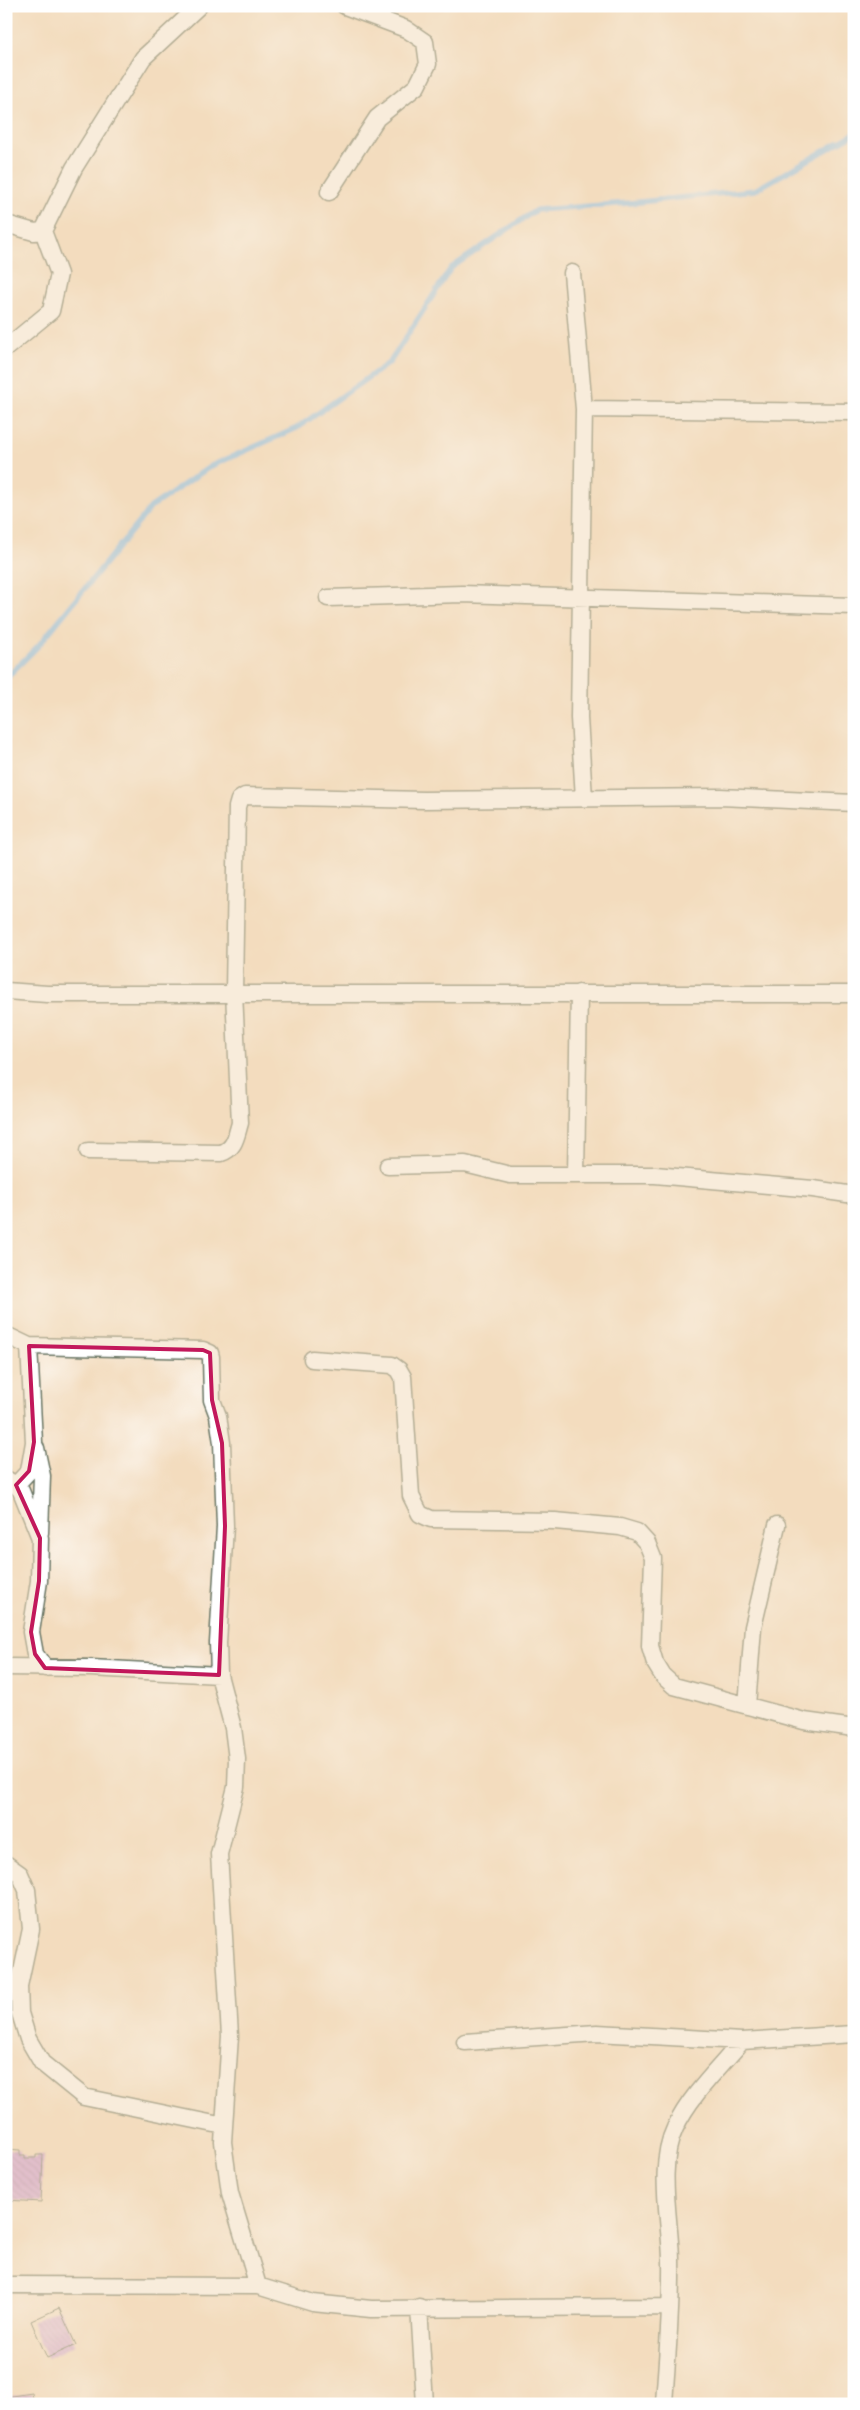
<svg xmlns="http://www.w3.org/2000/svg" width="860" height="2410" font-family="'Shantell Sans',sans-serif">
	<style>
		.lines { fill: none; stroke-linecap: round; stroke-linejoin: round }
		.stream { stroke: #7dbdf1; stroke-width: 5.5 }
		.building { fill: url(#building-back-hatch) }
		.street-casing { stroke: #697564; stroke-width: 19 }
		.street { stroke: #fff; stroke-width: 16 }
		.marked { fill: none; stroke: #c2185b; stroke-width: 4; stroke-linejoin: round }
	</style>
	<defs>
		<pattern id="building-back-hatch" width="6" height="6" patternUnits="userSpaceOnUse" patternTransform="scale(1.25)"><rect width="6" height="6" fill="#ce9bdc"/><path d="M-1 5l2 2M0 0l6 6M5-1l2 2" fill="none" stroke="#a780b3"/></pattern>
	</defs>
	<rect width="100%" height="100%" fill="#fff"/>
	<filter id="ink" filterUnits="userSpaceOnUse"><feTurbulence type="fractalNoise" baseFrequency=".02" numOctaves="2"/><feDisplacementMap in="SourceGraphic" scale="10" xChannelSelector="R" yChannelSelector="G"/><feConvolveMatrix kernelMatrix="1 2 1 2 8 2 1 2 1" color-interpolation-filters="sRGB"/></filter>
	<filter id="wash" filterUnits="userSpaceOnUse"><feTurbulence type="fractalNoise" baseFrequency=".0096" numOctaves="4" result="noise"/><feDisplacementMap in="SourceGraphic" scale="20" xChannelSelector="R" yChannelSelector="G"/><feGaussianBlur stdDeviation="1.12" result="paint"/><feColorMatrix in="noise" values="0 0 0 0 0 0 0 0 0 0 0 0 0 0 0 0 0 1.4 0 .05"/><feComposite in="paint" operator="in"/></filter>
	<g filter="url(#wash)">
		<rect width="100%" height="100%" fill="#f3dcbe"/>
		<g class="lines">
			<path class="stream" d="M6,678L38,646L151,507L211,466L297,428L390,362L451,268L536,210L630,203L755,190L854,134"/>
		</g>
		<g id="blocks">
			<path class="building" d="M6,2149L20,2150V2155H25V2158H36V2155H43L41,2202L6,2200Z
				M59,2308L76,2345L47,2358L31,2321Z
				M32,2393L34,2404H6V2397Z"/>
		</g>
	</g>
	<g filter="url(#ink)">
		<use href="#blocks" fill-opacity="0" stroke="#697564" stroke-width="1"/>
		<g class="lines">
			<defs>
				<path id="street" d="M329,192L377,118L417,86L428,64L425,42L406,29L345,6
					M6,224L34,232L43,231L74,168L143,58L199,6
					M572,273L584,409L579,718L584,798
					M6,348L51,311L59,274L43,231
					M584,409L854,412
					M328,598L462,594L854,606
					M6,991L47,994H854
					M88,1151L221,1153C235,1149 236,1136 240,1123L234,992L237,807L239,800L245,796L424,800L720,797L854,803
					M388,1166L465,1164L510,1175H655L813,1189L854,1195
					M576,1175L579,993
					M6,1335L29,1346L34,1442L29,1471L16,1485
					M29,1346L203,1350L210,1353L211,1357L212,1400L218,1416L222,1443L225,1526L218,1643L219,1675L233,1728L237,1759L236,1787L219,1854L230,2036L223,2142L230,2193L258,2286L313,2303L371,2309L670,2307
					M312,1359L392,1365L399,1370L403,1377L411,1496L420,1514L431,1519L555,1521L620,1527L637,1532L647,1543L653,1558L650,1646L655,1663L663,1676L674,1686L804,1721L854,1728
					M36,1448L42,1476L40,1533
					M6,1479L16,1485L21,1491L40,1538L39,1581L31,1632L35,1654L45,1668
					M6,1667L91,1668L219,1675
					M747,1706L753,1627L777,1525
					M6,1864L20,1874L27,1890L31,1929L19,1986L20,2013L28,2039L42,2063L84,2097L224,2126
					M465,2042L597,2033L742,2041L854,2034
					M6,2285L258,2286
					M419,2307L425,2404
					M664,2404C667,2356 672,2307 671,2259C670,2219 657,2165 675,2128C689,2097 720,2067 742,2041"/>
			</defs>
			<use href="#street" class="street-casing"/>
			<use href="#street" class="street"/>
		</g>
	</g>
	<path d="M0 0H860V2410H0ZM29,1346L203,1350L210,1353L212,1400L222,1443L225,1526L219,1675L45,1668L35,1654L31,1632L39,1581L40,1538L16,1485L29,1471L34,1442Z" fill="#f3dcbe" fill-opacity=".55" fill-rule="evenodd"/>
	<path class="marked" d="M29,1346L203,1350L210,1353L212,1400L222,1443L225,1526L219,1675L45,1668L35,1654L31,1632L39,1581L40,1538L16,1485L29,1471L34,1442Z"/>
	<rect width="860" height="2410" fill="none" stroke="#fff" stroke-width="25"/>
</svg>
